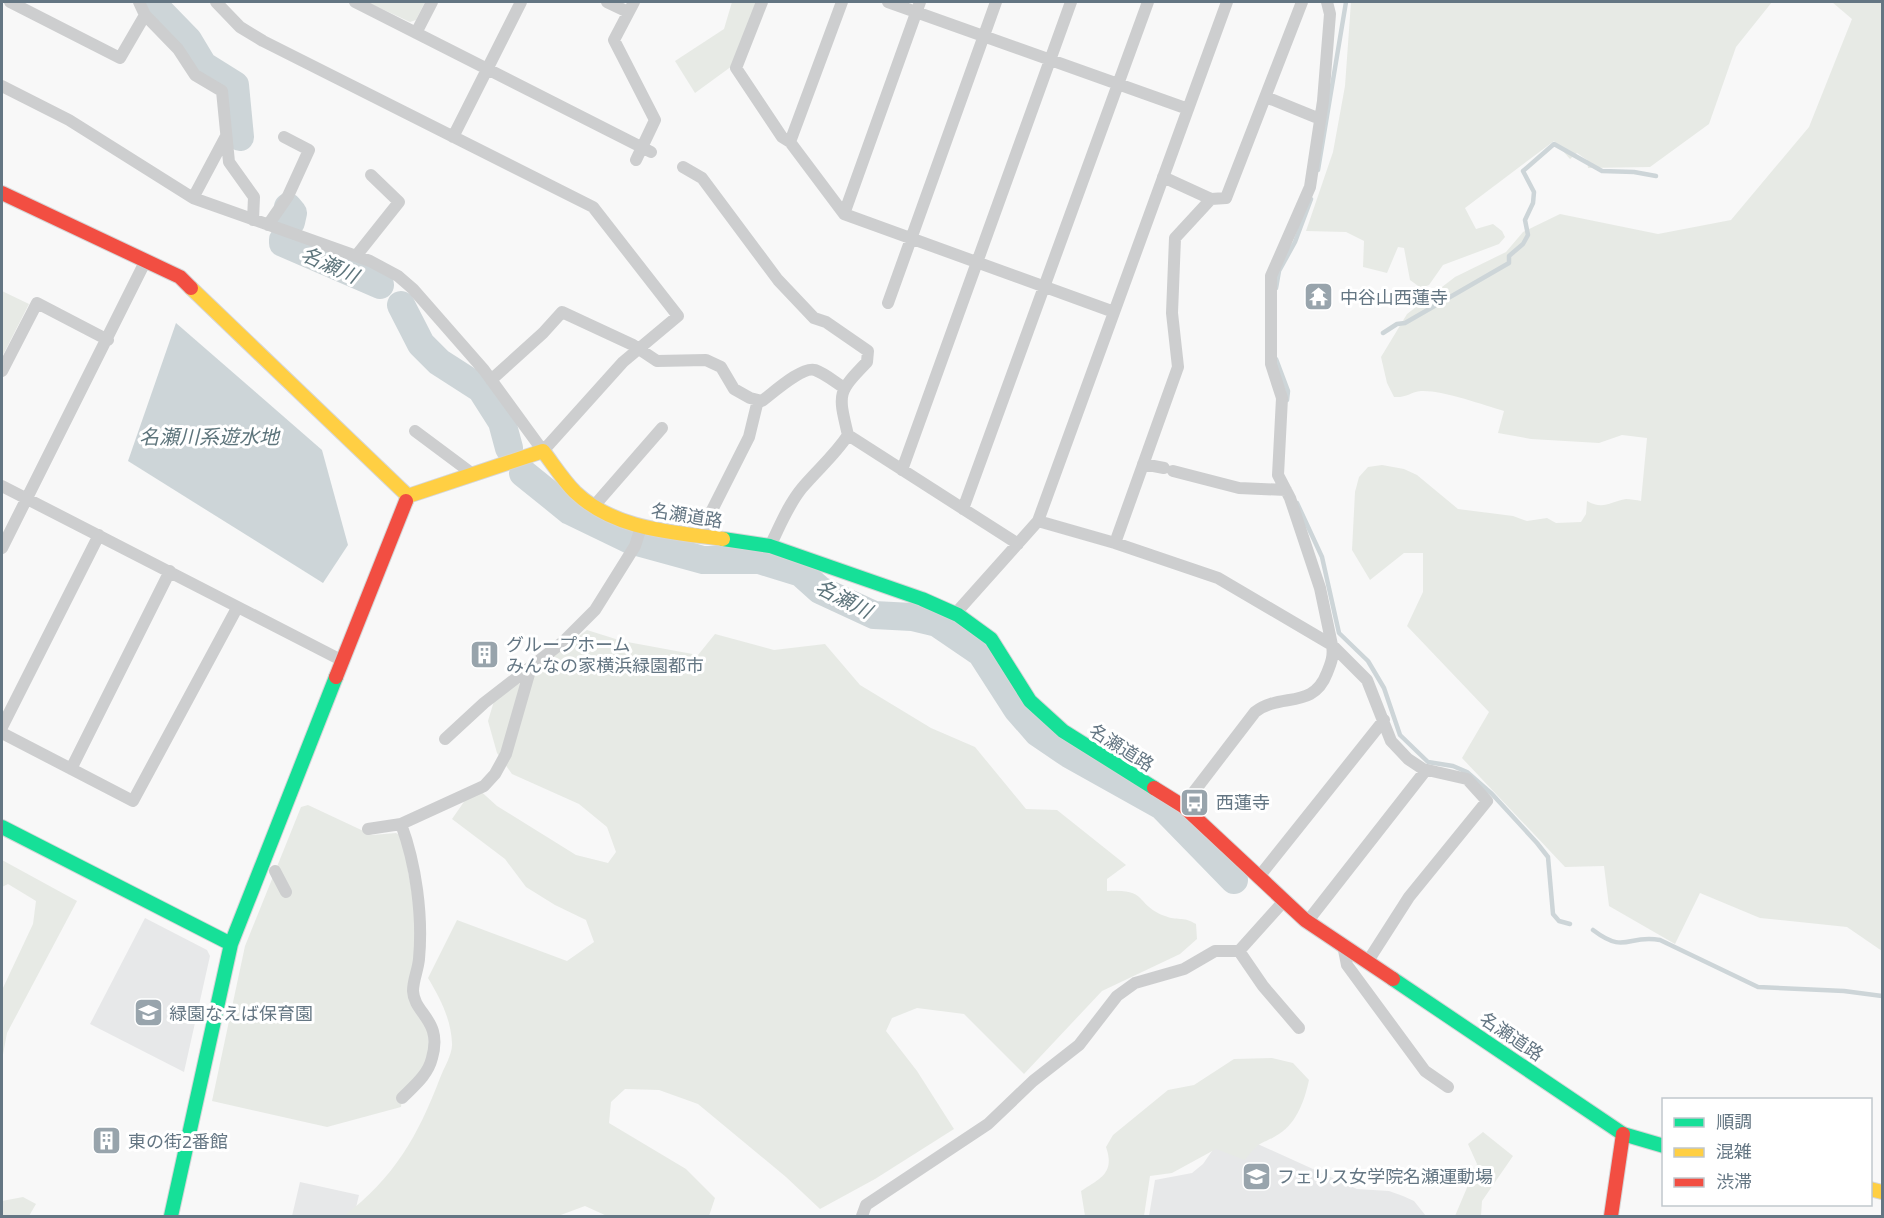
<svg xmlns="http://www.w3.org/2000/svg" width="1884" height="1218" font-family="'Exo 2','Noto Sans JP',sans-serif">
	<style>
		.built { fill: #e7e8e9 }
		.green { fill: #e7eae5 }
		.water { fill: #cdd5d8 }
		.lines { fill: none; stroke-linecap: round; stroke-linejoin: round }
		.stream { stroke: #cdd5d8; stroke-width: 4.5 }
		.river { stroke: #cdd5d8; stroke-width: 28 }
		.fast-casing { stroke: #d5d6d7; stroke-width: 16 }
		.slow-casing { stroke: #d5d6d7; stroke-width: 16 }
		.jam-casing { stroke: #d5d6d7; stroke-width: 16 }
		.street { stroke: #cdcecf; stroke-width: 12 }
		.fast { stroke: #16e098; stroke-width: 14 }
		.slow { stroke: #ffcf43; stroke-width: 14 }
		.jam { stroke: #f24e42; stroke-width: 14 }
		.labels { text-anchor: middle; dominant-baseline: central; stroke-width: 6; stroke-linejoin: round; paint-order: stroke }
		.poi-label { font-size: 18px; fill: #647683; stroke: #fff; text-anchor: start }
		.street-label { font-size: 18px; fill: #647683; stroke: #fff }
		.water-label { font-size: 20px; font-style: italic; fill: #5e757c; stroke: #fff }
	</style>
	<rect width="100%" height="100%" fill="#f8f8f8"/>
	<path class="built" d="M145,918L207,950L210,956L184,1072L90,1024Z
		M1240,1136L1357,1189L1389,1191L1403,1196L1414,1201L1426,1216H1149L1155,1180L1192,1173L1203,1164L1219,1141Z
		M300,1182L359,1195L354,1216H292Z"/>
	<path class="green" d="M367,2H425L416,20L410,22Z
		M732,2H757L732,66L695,93L675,61L724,29Z
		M1351,2H1772L1736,47L1709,124L1650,167L1588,168L1587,160L1577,153L1570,159L1554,141L1465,208L1476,229L1493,224L1502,231L1505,237L1499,244L1443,265L1429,285L1421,288L1410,280L1404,248L1398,247L1387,273L1363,267L1364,241L1346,232L1306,231L1333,152L1345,86Z
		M1832,2H1882V951L1847,927L1760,918L1700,893L1675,944L1609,906L1604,866L1565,867L1462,758L1489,712L1407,626L1423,592V553H1404L1370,580L1352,550L1355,492L1359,477L1368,467L1382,465L1404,469L1417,475L1458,509L1513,516L1527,521L1547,518L1556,523L1581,522L1586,514L1587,501C1603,510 1610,502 1626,499C1630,499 1637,500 1641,501L1647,438L1622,435L1599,443L1531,439L1498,433L1504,411C1484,405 1442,390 1421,391C1411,392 1406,398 1394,397L1387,383L1381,357L1407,314L1455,277L1506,252L1523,232L1560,214L1658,234L1731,220L1809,127L1852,19Z
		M2,291L29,304L2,357Z
		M587,630L622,641L698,655L715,634L774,650L825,644L860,685L931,728L975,747L1026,809L1057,810L1126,865L1107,879V891C1149,888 1135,905 1165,916C1177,921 1183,916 1196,924L1197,939L1180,954L1102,991L1024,1074L964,1014L917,1008L892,1018L886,1031L917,1071L954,1129L875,1179L820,1209L786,1177L698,1104L659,1090L625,1089L611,1102L609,1123L686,1169L715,1198L709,1216H607L585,1206L558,1216H344C394,1178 418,1136 440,1078C444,1068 453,1053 452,1043C451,1019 440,998 428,978L457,920L567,961L594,942L586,920L555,905L526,887L505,859L452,819L475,786L497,806L576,855L608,863L616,852L607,827L579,804L512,774L497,753L488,721L494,701Z
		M308,805L372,835L396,833L402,836L413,899L416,935L411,990L427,1021L430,1058L402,1098L401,1107L327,1127L212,1101L245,946L301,807Z
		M2,860L77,901L7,1033L2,1060V990L33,924L36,901L8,884L2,887Z
		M1272,1058L1293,1063L1309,1080C1305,1099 1297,1123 1279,1134C1260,1146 1261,1139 1245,1160L1216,1149L1172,1173L1150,1176L1144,1216H1085L1081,1191C1101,1178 1115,1173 1106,1147L1113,1135L1168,1090L1194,1085L1234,1059Z
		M1483,1132L1513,1156L1482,1201L1481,1216H1455L1477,1164L1468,1144Z
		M23,1197L36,1204L29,1216H2V1201Z"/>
	<path class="water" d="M176,323L322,450L348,545L323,583L128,461Z"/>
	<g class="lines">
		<path class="stream" d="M1318,170L1346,2
			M1276,288L1279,271L1295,242L1311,199
			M1383,333L1397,324L1405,323L1509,263V256L1523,244L1528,235L1525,220L1533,203L1534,192L1523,171L1554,144L1602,171L1634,172L1656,176
			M1276,359L1288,391L1287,400
			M1297,503L1322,557L1339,633L1368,661L1384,688L1400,735L1428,762L1453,766L1467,772L1492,794L1537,843L1548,857L1553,914L1559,921L1570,924
			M1593,930C1626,955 1627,934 1660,940L1758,987L1844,991L1882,996"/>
		<path class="river" d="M151,2L188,40L203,65L235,85L240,137
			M288,207L293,213L291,222
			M283,240V243L380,285
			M401,305L421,344L439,362L481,389L502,422L509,448
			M523,473L570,511L630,540L703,560H759L801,573L820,590L874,615L912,617L937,623L981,653L1017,709L1038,733L1069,754L1162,806L1234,880"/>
		<defs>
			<path id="fast" d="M723,539L770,546L922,599L958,615L991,639L1030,701L1063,731L1154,788
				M2,827L231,944
				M1393,979L1623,1134L1664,1146
				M171,1216L231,944L336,677"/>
			<path id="slow" d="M191,288L408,496
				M406,501L408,496L543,451C553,464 563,480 575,492C615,530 672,532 723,539
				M1870,1189L1882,1192"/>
			<path id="jam" d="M2,193L180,277L191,288
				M336,677L406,501
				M1154,788L1183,806L1305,920L1393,979
				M1611,1216L1623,1134"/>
		</defs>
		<use href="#fast" class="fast-casing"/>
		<use href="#slow" class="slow-casing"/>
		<use href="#jam" class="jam-casing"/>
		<path class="street" d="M10,2L120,58L145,15
			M139,2L145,15L178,49L195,75L222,91L229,162L254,197L253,220
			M355,2L651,152
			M607,2L628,12
			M634,2L614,40L655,120L636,160
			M762,2L736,68L782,137L790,142
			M842,2L790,142L844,214L1114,312
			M888,2L1188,109
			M1327,2L1330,14L1323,101L1310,187L1271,276V364L1282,398L1278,475L1290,498L1320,588L1332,645L1367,680L1391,741L1408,759L1423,769L1467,779L1487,801L1409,897L1368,961
			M416,33L432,2
			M2,86L69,120L193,198L370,261L398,276L413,289L484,370L543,451L623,362L678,316L593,207L263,41L240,27L216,2
			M1266,97L1320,119
			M453,137L521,2
			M683,167L702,178L778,280L814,318L826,322L868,351L867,362C837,393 838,393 848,435C835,455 818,469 802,488C788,505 780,526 770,546
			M1163,177L1211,199L1226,198L1302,2
			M193,198L226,136
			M844,214L920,2
			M268,225L288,196L309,150L284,137
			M356,256L399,202L371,175
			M888,303L996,2
			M2,371L37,303L108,340
			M491,380L543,333L562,312L633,345L657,361L706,360L721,367L734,389L750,398L762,401C773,393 802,366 815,370C824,373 835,382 843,387
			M415,431L474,475
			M848,435L1018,544
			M1143,464L1164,468
			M902,470L1071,2
			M1173,471L1239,488L1286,490
			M2,486L341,660
			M594,506L662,428
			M963,509L1148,2
			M1038,521L1115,543L1218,578L1332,645C1334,656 1331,663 1327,673C1313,710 1281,692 1255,712L1183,806
			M699,536L749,437L758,400
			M1115,543L1178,367L1172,313L1175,238L1211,199
			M2,548L145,262
			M955,614L1038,521L1227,2
			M2,727L99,535
			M2,733L133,801L237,608
			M445,739L484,703L563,642L595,610L635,546L641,527
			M71,769L170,571
			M401,824C416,864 423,916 419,959C418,970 413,980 413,991C414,1014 443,1020 432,1058C428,1075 414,1086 402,1098
			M368,829L401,824L484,786L495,774L506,754L531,667
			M275,871L286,892
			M1258,878L1384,720
			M1307,922L1426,770
			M1343,945L1347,965L1425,1071L1448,1087
			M1239,951L1263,986L1299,1028
			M862,1216L866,1205L988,1124L1033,1081L1079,1045L1117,996L1135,983L1184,969L1215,951H1239L1284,901"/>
		<use href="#fast" class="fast"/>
		<use href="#slow" class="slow"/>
		<use href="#jam" class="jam"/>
	</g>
	<defs>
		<symbol id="temple-square" viewBox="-11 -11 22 22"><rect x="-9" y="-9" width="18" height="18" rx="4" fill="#98a4ac" stroke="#fff"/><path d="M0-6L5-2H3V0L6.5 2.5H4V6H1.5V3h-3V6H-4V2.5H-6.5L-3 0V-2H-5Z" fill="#fff"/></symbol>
		<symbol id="building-square" viewBox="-11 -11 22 22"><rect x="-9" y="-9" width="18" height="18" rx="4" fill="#98a4ac" stroke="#fff"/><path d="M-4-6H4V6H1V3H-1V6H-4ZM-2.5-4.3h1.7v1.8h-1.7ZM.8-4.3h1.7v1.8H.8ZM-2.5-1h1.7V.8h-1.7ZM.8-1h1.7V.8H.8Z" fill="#fff"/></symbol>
		<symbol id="bus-square" viewBox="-11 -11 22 22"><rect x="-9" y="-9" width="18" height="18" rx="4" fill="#98a4ac" stroke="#fff"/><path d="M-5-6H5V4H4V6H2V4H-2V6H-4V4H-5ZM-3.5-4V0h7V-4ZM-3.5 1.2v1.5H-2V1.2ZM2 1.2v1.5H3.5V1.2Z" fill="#fff"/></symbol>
		<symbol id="school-square" viewBox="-11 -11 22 22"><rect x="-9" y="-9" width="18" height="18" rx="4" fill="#98a4ac" stroke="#fff"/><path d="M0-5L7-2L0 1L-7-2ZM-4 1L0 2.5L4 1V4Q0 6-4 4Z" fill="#fff"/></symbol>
		<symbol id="university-square" viewBox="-11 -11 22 22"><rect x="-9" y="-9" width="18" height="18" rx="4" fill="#98a4ac" stroke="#fff"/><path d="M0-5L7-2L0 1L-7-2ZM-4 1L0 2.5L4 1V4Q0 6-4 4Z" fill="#fff"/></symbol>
	</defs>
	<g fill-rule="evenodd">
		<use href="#temple-square" x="1302" y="280" width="33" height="33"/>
		<use href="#building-square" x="468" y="638" width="33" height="33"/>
		<use href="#bus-square" x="1178" y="786" width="33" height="33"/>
		<use href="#school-square" x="132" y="996" width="33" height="33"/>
		<use href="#building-square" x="90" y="1124" width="33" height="33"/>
		<use href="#university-square" x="1240" y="1160" width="33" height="33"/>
	</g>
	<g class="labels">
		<g class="poi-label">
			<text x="1340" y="297">中谷山西蓮寺</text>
			<text x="506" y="644">グループホーム<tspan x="506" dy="21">みんなの家横浜緑園都市</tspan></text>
			<text x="1216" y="802">西蓮寺</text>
			<text x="169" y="1013">緑園なえば保育園</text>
			<text x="128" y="1141">東の街2番館</text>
			<text x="1277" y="1176">フェリス女学院名瀬運動場</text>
		</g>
		<g class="street-label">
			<text transform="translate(687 515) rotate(9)">名瀬道路</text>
			<text transform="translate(1122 747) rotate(32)">名瀬道路</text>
			<text transform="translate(1512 1036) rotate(34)">名瀬道路</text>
		</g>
		<g class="water-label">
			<text transform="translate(330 264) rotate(24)">名瀬川</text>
			<text x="209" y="436">名瀬川系遊水地</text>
			<text transform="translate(844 598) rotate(27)">名瀬川</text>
		</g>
	</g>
	<rect width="1884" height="1218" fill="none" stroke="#647683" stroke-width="6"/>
	<rect x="1662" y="1098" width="210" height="108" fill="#ffffff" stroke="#c1c8cd" stroke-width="1.5"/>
	<rect x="1674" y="1118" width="30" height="9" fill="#16e098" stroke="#c1c8cd" stroke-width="1.5"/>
	<text x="1716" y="1128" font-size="18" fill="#647683">順調</text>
	<rect x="1674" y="1148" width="30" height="9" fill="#ffcf43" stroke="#c1c8cd" stroke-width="1.5"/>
	<text x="1716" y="1158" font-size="18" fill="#647683">混雑</text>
	<rect x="1674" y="1178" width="30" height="9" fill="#f24e42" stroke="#c1c8cd" stroke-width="1.5"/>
	<text x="1716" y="1188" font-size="18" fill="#647683">渋滞</text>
</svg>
